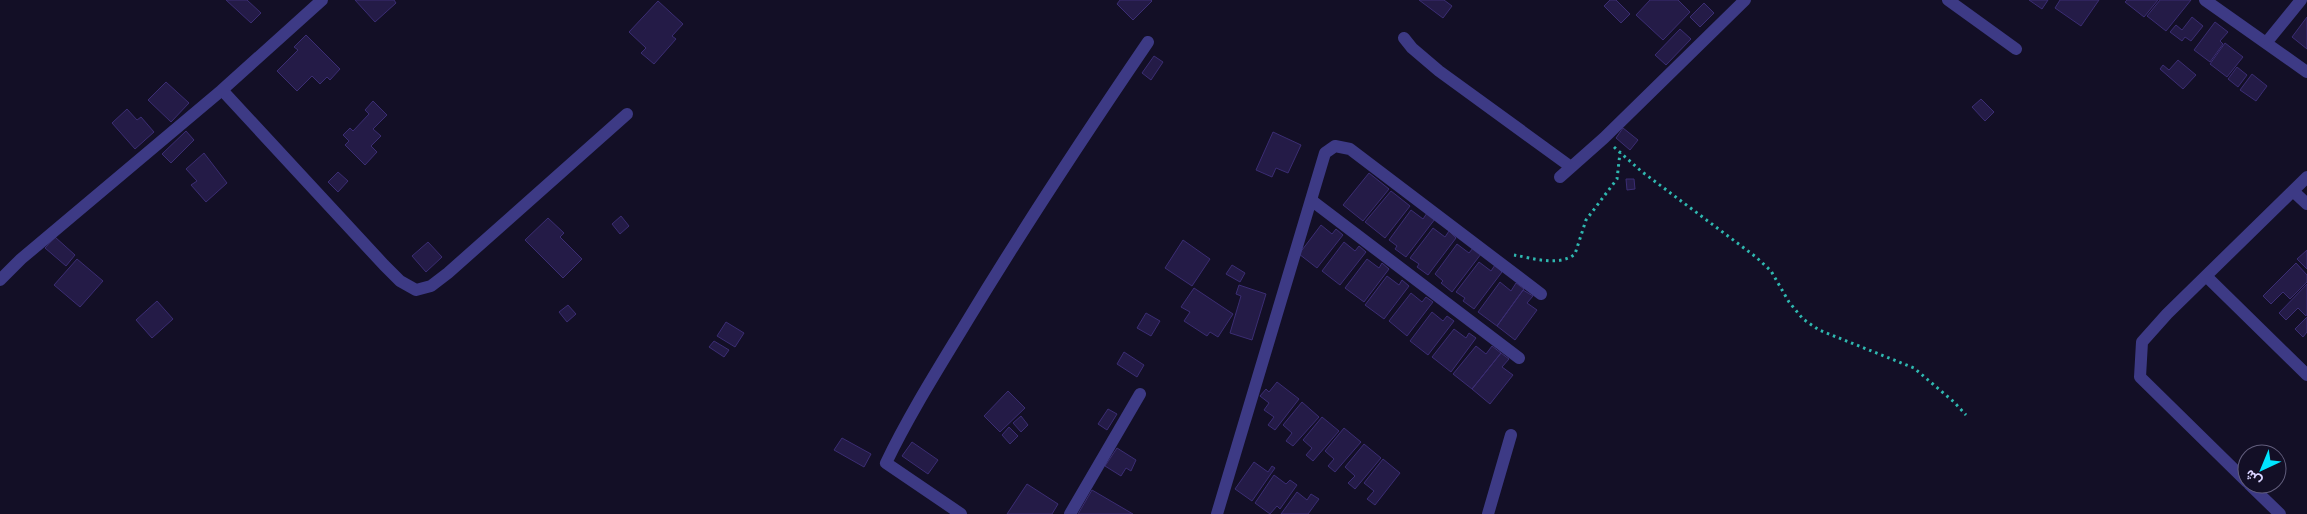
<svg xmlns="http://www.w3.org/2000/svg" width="2307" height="514" font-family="Signika,Vazirmatn,sans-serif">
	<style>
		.building { fill: #241b47; stroke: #3b2d73 }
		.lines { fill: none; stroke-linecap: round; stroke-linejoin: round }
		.path { stroke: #2fb8b0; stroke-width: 3; stroke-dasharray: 2.5 4; stroke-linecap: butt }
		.minor { stroke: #3d3a85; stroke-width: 12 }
	</style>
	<rect width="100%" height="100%" fill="#130f26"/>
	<path class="building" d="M226,0H247L261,13L251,23Z
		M355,0H394L396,3L375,22Z
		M1120,0H1151L1152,1L1133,20L1117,4Z
		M1419,0H1444L1452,6L1443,18Z
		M1610,0H1616L1630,14L1621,23L1604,6Z
		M1650,0H1678L1690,12L1663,40L1636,15Z
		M2029,0H2048L2042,9Z
		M2060,0H2099L2081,26L2055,8Z
		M2127,0H2158L2144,17L2125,2Z
		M2160,0H2191L2166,31L2147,16Z
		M658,1L683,24L672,36L676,39L654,64L641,53L646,48L629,32Z
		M1704,3L1714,13L1700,27L1690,17Z
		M2192,17L2203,26L2191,41L2185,37L2182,41L2170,32L2176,25L2182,30Z
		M2307,17V49L2292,37Z
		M2215,22L2228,32L2220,41L2223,44L2210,62L2194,50Z
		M1680,29L1691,39L1666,65L1655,55Z
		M306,35L340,69L330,80L327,77L320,84L312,76L297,91L277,71L298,50L294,47Z
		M2225,43L2243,57L2227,77L2210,64Z
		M1154,56L1163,62L1151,80L1142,73Z
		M2178,60L2196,75L2183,89L2160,69L2163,65L2169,70Z
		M2237,67L2247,75L2238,87L2228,79Z
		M2252,74L2267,86L2256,101L2240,90Z
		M166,82L189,103L171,122L148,100Z
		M1981,99L1994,112L1985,121L1972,107Z
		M373,101L387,115L373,129L381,136L371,146L377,152L365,165L345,145L349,141L343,135L350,128L353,131L369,114L365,110Z
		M127,109L137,120L141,117L154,132L135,149L112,123Z
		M1623,128L1638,140L1630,150L1616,138Z
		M186,131L194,140L171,163L162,154Z
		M1273,132L1301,145L1288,173L1276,168L1272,177L1256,170Z
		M204,153L227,183L206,202L191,185L197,181L186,169Z
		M338,172L348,181L338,192L328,182Z
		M1369,173L1389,189L1363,221L1343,205Z
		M1626,179H1634L1635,189L1627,190Z
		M1391,191L1410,206L1385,238L1365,222Z
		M1411,210L1423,219L1427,213L1435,219L1406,257L1395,249L1397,246L1389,240Z
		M621,216L629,226L620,234L612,224Z
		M548,218L564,233L560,237L582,259L563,278L525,240Z
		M1321,225L1332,234L1336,229L1343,235L1317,268L1299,254Z
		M1433,228L1445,237L1449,231L1456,238L1428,275L1417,267L1419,264L1410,258Z
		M55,237L75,255L66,266L45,248Z
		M1183,240L1210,259L1192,286L1165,268Z
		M428,242L442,257L426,272L412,256Z
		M1344,242L1355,251L1359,246L1366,252L1340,285L1322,271Z
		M1457,244L1469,253L1473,248L1481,254L1452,292L1441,283L1443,281L1435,274Z
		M2307,250V269L2297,259Z
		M77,259L103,281L80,307L54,285Z
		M1367,259L1379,268L1382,263L1389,269L1364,302L1345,288Z
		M1479,262L1491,271L1495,265L1502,272L1474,309L1463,301L1465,298L1456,292Z
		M2296,263L2307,275V282L2290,299L2283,292L2271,304L2263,296Z
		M1232,265L1245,273L1240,282L1226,274Z
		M1387,276L1399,285L1402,280L1409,286L1384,319L1365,305Z
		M1500,282L1511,291L1516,283L1524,289L1497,326L1478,312Z
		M2307,284V314L2306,316L2298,308L2286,320L2279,313Z
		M1239,285L1266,294L1252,340L1230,333L1241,296L1236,294Z
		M1194,288L1233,314L1218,337L1210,332L1207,336L1184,321L1190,312L1181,307Z
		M1523,290L1533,296L1527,303L1537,310L1515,340L1497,326Z
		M1411,293L1422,302L1426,297L1433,302L1407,336L1389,321Z
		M157,301L173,319L152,338L136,320Z
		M568,305L576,314L567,322L559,312Z
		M1432,312L1443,321L1447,316L1454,321L1428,355L1410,341Z
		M1146,313L1160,321L1151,336L1137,328Z
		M2307,317V332L2303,337L2295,329Z
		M726,322L744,333L735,347L717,336Z
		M1454,329L1466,338L1469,333L1476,338L1451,372L1432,357Z
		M714,341L729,350L724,357L709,347Z
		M1476,346L1486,354L1492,346L1501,353L1472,389L1453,374Z
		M1124,352L1144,365L1137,377L1117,364Z
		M1501,353L1509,359L1502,367L1513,375L1490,404L1472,389Z
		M1277,382L1299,399L1275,430L1268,425L1274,417L1264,410L1269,403L1260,396L1266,389L1269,392Z
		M1008,391L1025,408L1000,432L984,416Z
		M1302,402L1319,417L1293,446L1286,441L1292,433L1283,425Z
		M1108,409L1117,414L1107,430L1098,424Z
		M1021,416L1028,425L1021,432L1013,423Z
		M1322,417L1339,431L1313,461L1306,455L1312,448L1303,440Z
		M1009,427L1018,436L1010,444L1002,435Z
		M1344,428L1361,442L1335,472L1328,466L1334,459L1325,451Z
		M842,438L871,454L864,467L834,450Z
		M912,442L938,460L928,474L902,456Z
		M1364,444L1381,458L1355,489L1348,483L1355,476L1345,467Z
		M1117,448L1136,460L1131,471L1126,468L1121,476L1105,466Z
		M1383,459L1400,473L1375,505L1367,499L1374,491L1364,483Z
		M1254,462L1268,472L1272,466L1275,468L1252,501L1235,489Z
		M1274,475L1286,484L1290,480L1297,485L1280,509L1277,506L1270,514L1255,503Z
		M1027,484L1058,504L1052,514H1007Z
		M1092,490L1133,514H1078Z
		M1297,492L1307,500L1311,494L1319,499L1308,514H1281Z"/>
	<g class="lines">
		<path class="path" d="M1614,147L1641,171L1756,257L1771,271L1789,302L1803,319L1819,330L1914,368L1954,402L1966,415
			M1514,255C1532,258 1559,267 1575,254L1586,220L1617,179L1620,153"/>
		<path class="minor" d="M1948,0L2016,49
			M2205,0L2307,72
			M1404,38L1412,48L1439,71L1571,167
			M2266,43L2301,0
			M222,90L384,265L400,281L416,290L431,286L448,273L627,114
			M1560,177L1604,138L1745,0
			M2293,191L2307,204
			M1311,200L1519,358
			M2206,276L2307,375
			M0,280L21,259L222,90L322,0
			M2247,482L2140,377L2142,342L2167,314L2307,177
			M2249,484L2280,514
			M961,514L886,463C910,413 940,366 969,318C1026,224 1086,133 1148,42
			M1070,514L1140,394
			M1217,514L1325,153L1335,146L1350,149L1541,294
			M1488,514L1511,435"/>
	</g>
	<g transform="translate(2262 469) rotate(224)"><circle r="24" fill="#130f26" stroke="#625e7d"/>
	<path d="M0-4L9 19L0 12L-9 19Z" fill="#00e5ff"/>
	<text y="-8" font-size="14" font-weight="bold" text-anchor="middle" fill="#d9d4ff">ش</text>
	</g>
</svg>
